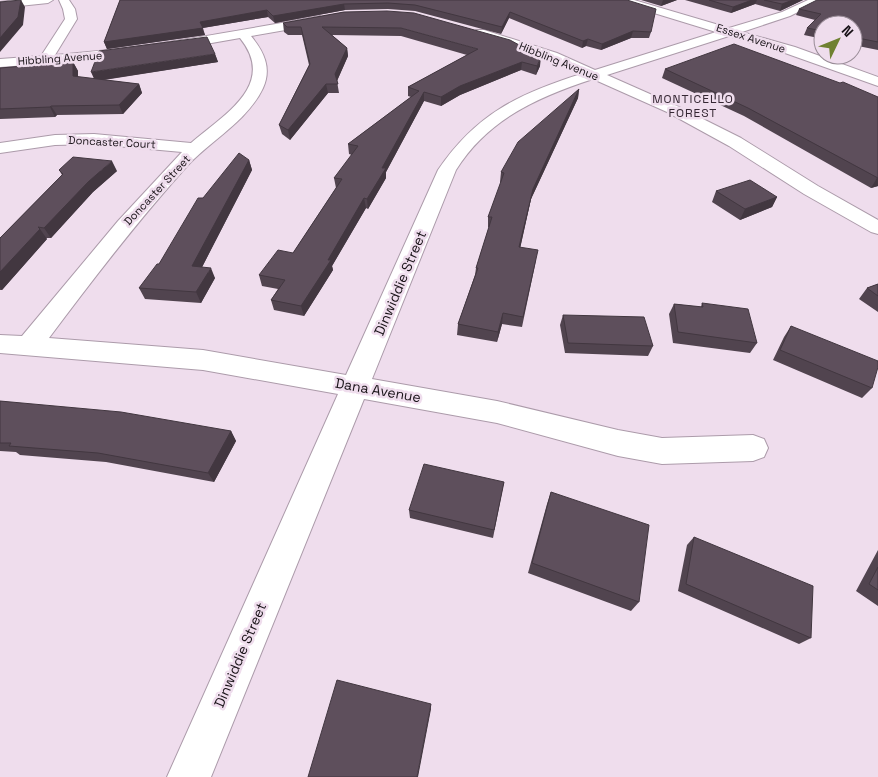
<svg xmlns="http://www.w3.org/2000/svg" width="878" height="777" font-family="'Space Grotesk',sans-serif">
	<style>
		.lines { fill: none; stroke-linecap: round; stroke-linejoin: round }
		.minor-casing { stroke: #ac9baa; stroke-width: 2 }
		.minor { fill: #fff; fill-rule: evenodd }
		.wall { fill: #51444f }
		.shaded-wall { fill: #423740 }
		.building { fill: #5e4f5c; stroke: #423740 }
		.labels { text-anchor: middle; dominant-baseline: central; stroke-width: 5; stroke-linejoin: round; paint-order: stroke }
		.far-street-label { font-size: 11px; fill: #181217; stroke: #efdded }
		.far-neighbourhood-label { font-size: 12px; letter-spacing: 1px; fill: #352733; stroke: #efdded }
		.street-label { font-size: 14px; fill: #181217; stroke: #efdded }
	</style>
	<rect width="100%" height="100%" fill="#efdded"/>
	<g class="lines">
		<defs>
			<path id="minor" d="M16,0H53L48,3L0,8V2Z
				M59,0H69L75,9L77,19L55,55C144,48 232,32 320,16L326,20L320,24L251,36C264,52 272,68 263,88C248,120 213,139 189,164C139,219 93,279 49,338L203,350L346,375L438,170C476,114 518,94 581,74L547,59L476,36L474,33L476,30H484L557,53L595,70L716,32L618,2L617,0H634L729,28L782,12L808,0H822L790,16L742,32L795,47L878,77V86L785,53L729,36L607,75L677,106L741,138L818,186L878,220V234L871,232L804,194L729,146L667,112L593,79C538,97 488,119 456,170L372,379L497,401L618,430L662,438L753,435L764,439L768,448L764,457L753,461L662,464L618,456L497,423L364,399L211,777H167L338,394L203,370L0,353V335L22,336L118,221L182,152L94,144L55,145L0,153V143L55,135L94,134L191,143C223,115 278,85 240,38C160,53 81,61 0,67V59L41,56L65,19L63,9Z"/>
		</defs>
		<use href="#minor" class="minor-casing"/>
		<use href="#minor" class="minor"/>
	</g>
	<path class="wall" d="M120,0H627L651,32L649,38H631L601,50L586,46L582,48L509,18L501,34L415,11L388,9L345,10L275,23L268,17L203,28L205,35L107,49L104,42Z
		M641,0H677L661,6Z
		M685,0H803L780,11L755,4L731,13Z
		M878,0V50L853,45V25H823V39L804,35L807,28L815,20L796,15L799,9Z
		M344,12L540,66L536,75L521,70L460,95L441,106L424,101L386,172V178L368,209L366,208L332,266L333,270L304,316L274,310L271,300L278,289L262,286L259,275L293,253L336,188L334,178L352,155L349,154L348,144L411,97L408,96V87L467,55L401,36L332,35L347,48L348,56L337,81L339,93H328L290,140L282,134L279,125L309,65L302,35H288L284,32L283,23Z
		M215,54L218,62L104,80L139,84L142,93L123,114L57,115L55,117L0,119V68L73,62L78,71V77L94,79Z
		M665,69L878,97V186L871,188L744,116L662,78Z
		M579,89L578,98L531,199L520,248L536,260L522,327L502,324L497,342L457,335L458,324L475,275L476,268L489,227H488V217L501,183L500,182L501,172Z
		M249,160L252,170L202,267L215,278L201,303L145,299L139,288L159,264L203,198Z
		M59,170L117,171L93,192L51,238H46L47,239L2,290H0V238L62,175Z
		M716,191L777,197L772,207L740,220L712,202Z
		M878,284V312L859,299L867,288Z
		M702,303L757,343L750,353L673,343L669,314L674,304L701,307Z
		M563,315L653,346L648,356L565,353L560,325Z
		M791,326L872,388L862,398L773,360L784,337Z
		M0,401L231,431L236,441L214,482L106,462L20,455L16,452L0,451Z
		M504,482L493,538L410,518L409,510Z
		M551,492L639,602L631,611L528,573L547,504Z
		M694,537L811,638L799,644L678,591L687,545Z
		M878,550V606L856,591Z"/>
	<path class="shaded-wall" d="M21,0L25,7L23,25L0,52V38Z
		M663,0H677L661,6Z
		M752,0H757L755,4L731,13L733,7Z
		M793,0H803L780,11L782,4Z
		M344,4L345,10L275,23L273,16Z
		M267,10L268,17L202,28L205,35L107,49L104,42L200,22Z
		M510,12L509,18L501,34L502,27Z
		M633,31L631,38L601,50L602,44Z
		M588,39L586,46L582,48L583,41Z
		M347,48L348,56L336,83L335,74Z
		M215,54L218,62L95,81L91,72Z
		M541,57L540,66L536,75L537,66Z
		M73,62L78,71V85L73,76Z
		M522,62L521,70L460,95L441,106V97L460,86Z
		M139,84L142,93L123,114L119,105Z
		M326,84L328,93L290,140L288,130Z
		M579,89L578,98L531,199L518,258L519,247L533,189Z
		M424,92V101L386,172V178L368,209L367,199L382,168Z
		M51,106L57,115L55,117L50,107Z
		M249,160L252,170L197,277L192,266Z
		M112,161L117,171L93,192L51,238L44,228L88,182Z
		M877,178H878V186L871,188Z
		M777,197L772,207L740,220L745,209Z
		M364,198L366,208L332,266L333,270L304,316L301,306Z
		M40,229L47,239L2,290L0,288V272Z
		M211,268L215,278L201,303L196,292Z
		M503,313L502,324L497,342L498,332Z
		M231,431L236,441L214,482L208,473Z
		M431,704V709L418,777H417Z"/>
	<path class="building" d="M21,0L18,17L0,38V2Z
		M120,0H627L656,9L651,32L633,31L602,44L588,39L583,41L510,12L502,27L415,5L388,3L344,4L273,16L267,10L200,22L203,28L104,42Z
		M709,0H752L733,7Z
		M764,0H793L782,4Z
		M817,0H878V42L853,37V25H823V31L807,28L821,14L799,9Z
		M387,11L414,13L510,40L541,57L537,66L522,62L460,86L441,97L424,92L382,168H386L367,199L364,198L328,260H331L301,306L271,300L285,280L259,275L278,250L293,253L342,179L334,178L358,146L348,144L419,91L408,87L478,49L401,28L322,27L347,48L335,74L338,84H326L288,130L279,125L310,64L301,27H287L283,23L344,12Z
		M207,37L215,54L91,72L99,51Z
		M734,44L840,83L843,82L878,97V178L748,108L665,69Z
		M73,62V76L139,84L119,105L51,106L50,107L0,109V68Z
		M579,89L533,189L519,247L538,250L523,317L503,313L498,332L458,324L478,268H476L492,217H488L504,173L501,172L518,142Z
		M239,153L249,160L192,266L211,268L196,292L139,288L157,264H159L198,198H203Z
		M73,157L112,161L88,182L44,228L38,227L40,229L0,272V238L63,174L59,170Z
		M750,180L777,197L745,209L716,191Z
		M878,284V296L867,288Z
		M702,303L748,309L757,343L678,332L674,304L703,307Z
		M563,315L644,317L653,346L568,343Z
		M791,326L878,361V367L872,388L780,350Z
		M0,401L121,412L231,431L208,473L98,453L9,446L11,443H0Z
		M424,464L504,482L494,530L409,510Z
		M551,492L649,525L639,602L532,563Z
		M694,537L813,586L811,638L686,584Z
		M878,567V590L869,584Z
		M337,680L431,704L417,777H308Z"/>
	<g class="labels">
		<g class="far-street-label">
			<text transform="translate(751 38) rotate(18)">Essex Avenue</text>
			<text transform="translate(60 58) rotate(-4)">Hibbling Avenue</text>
			<text transform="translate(559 61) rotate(22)">Hibbling Avenue</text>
			<text transform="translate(112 142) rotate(3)">Doncaster Court</text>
			<text transform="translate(157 190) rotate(-47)">Doncaster Street</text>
		</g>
		<g class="far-neighbourhood-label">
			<text x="693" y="99">MONTICELLO<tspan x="693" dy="14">FOREST</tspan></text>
		</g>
		<g class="street-label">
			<text transform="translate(400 283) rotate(-67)">Dinwiddie Street</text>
			<text transform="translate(378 390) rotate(10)">Dana Avenue</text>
			<text transform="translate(240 655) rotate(-67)">Dinwiddie Street</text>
		</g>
	</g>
	<g transform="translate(838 40) rotate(47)"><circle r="24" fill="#efdded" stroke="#998c97"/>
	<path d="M0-4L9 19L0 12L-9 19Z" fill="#6f8131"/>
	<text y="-8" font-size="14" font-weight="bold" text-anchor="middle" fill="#181217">N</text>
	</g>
</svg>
